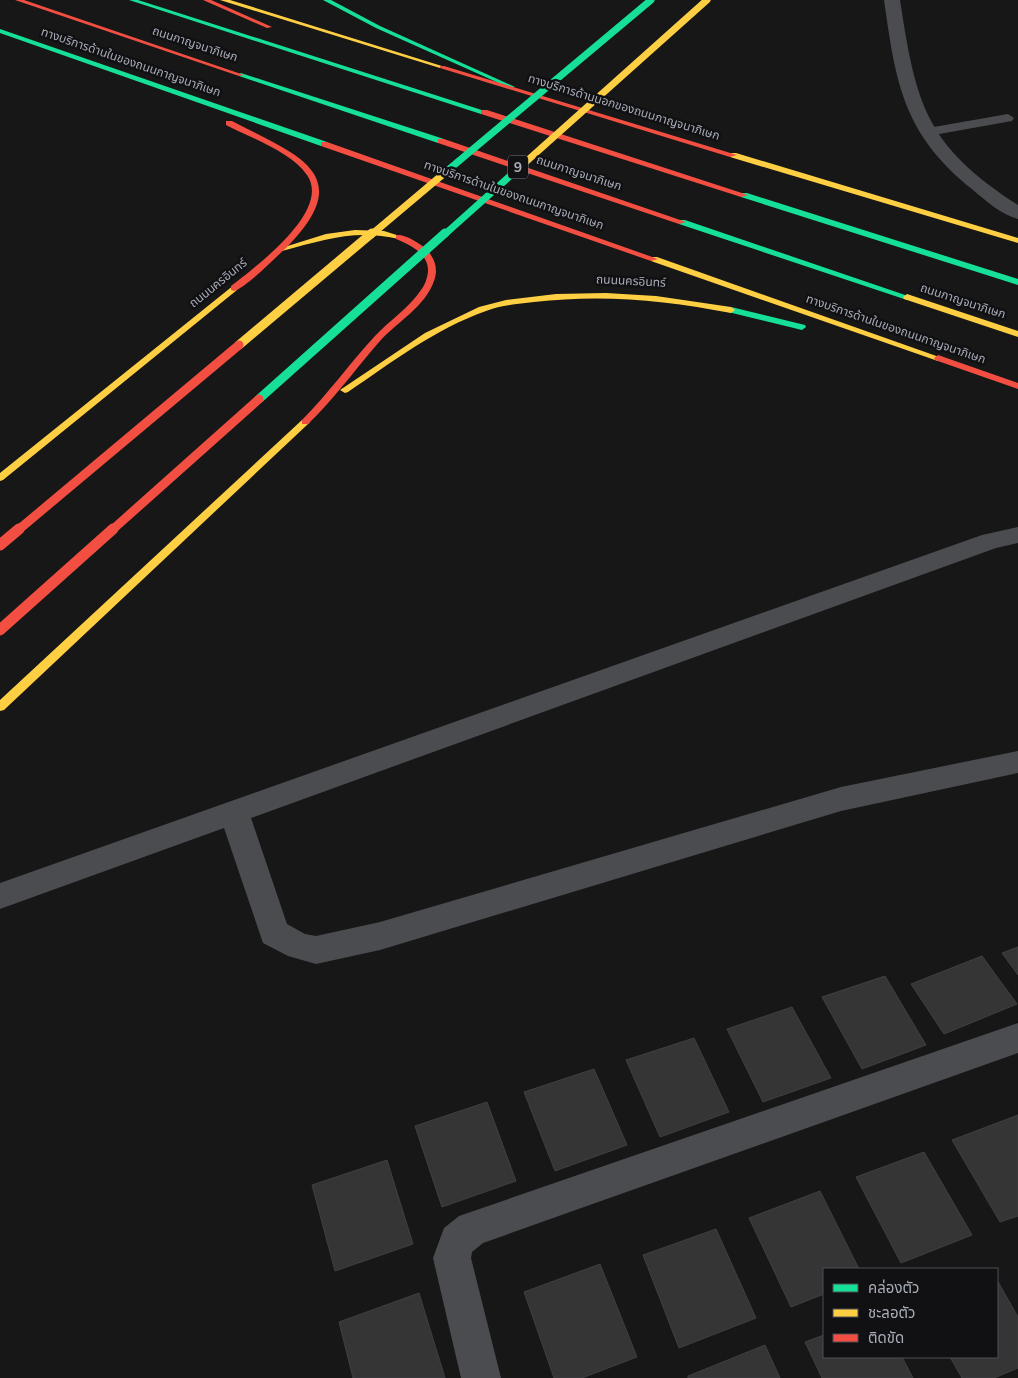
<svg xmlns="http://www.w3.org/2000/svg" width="1018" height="1378" font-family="'Nunito Sans','Noto Sans Thai',sans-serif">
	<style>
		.building { fill: #353536; stroke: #3f4043 }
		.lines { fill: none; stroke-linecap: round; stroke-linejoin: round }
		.lane { fill: #4b4c50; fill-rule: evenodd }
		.street { fill: #4b4c50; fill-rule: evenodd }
		.fast { fill: #16e098; fill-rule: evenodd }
		.slow { fill: #ffcf43; fill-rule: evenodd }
		.jam { fill: #f24e42; fill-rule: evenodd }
		.fast-bridge-far1 { stroke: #16e098; stroke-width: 7 }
		.fast-bridge { stroke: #16e098; stroke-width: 9 }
		.slow-bridge-far1 { stroke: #ffcf43; stroke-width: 7 }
		.slow-bridge { stroke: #ffcf43; stroke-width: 9 }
		.jam-bridge-far1 { stroke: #f24e42; stroke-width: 9 }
		.jam-bridge { stroke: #f24e42; stroke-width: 11 }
		.labels { text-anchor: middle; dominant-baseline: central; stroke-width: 5; stroke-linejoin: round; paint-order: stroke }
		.far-street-label { font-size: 12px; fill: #a8adb8; stroke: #111113 }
		.shield { fill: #111113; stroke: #7b7e86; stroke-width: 1 }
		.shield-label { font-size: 14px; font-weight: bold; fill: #a8adb8 }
	</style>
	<rect width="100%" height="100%" fill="#171717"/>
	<path class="building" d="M1018,947V975L1002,953Z
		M982,956L1017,1004L944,1034L911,984Z
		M885,976L926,1045L862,1069L822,997Z
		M792,1007L831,1078L763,1102L727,1029Z
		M694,1038L729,1112L660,1137L626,1060Z
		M594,1069L627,1145L555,1171L524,1092Z
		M487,1102L516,1181L442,1207L415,1126Z
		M1018,1115V1216L1000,1222L952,1140Z
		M924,1152L972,1235L901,1263L856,1177Z
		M387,1160L413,1244L335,1271L312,1185Z
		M820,1191L859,1269H824V1294L791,1307L749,1218Z
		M716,1229L756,1318L679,1348L643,1255Z
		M600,1264L637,1357L582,1378H554L524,1292Z
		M997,1280L1018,1317V1368L994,1378H962L950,1357H997Z
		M419,1293L445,1378H353L339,1322Z
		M824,1335V1357H902L913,1378H822L805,1342Z
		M765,1345L780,1378H688V1376Z"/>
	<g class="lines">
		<path class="lane" d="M1008,114L1014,118L1012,121L928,136L922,132L928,128Z"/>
		<path class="street" d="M884,0H900C916,104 925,145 1018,205V219C1002,215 986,201 973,190C903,134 896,84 884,0Z
			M1018,527V543L996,548L251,818L287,924L305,934L316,936L380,922L841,787L1018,751V773L841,811L380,950L316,964L288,956L263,943L224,828L0,909V883L982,535Z
			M1018,1023V1053L483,1243L472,1252L471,1258L501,1378H461L433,1258L444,1228L459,1216Z"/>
		<path class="fast" d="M129,0H138L488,112L481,114Z
			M323,0H331L380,26L515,87L510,88L376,28Z
			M0,29L327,142L328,144L321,146L0,33Z
			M241,73L444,139L445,141L438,143L239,76V74Z
			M741,193H747L1018,279V285L741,197Z
			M679,220H685L911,297L907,300L679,224Z
			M731,307L805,325L806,327L802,330L728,312L727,310Z"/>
		<path class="slow" d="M220,0H230L445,67L440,68Z
			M730,153H736L1018,238V243L730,157Z
			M355,230L384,231L403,237L399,239C355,229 324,240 282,251L278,249L326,234Z
			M651,257H657L942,358L938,361L935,360L651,261Z
			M234,285L237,286V290L3,480L0,481V473Z
			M606,293L656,296L731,307L735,310L731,313C665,300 601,294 534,302C518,304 501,305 486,311C435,329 392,362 348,392L345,393L340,390L425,333L479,307L506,300L556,294Z
			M907,294L1018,331V337L904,299L903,297Z
			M305,419L310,422L308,424L4,710L0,711V700L302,420Z"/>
		<path class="jam" d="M15,0H24L244,75L239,76Z
			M203,0H211L272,27L267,28Z
			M440,66H444L737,155L730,157L440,68Z
			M481,110H487L748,195L741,197L481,114Z
			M226,121H232C294,154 360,173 287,247C275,258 248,286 234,291L231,290V286C255,267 332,211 307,175C291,152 251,138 226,125Z
			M438,139H444L686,222L679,224L438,143Z
			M321,142H327L658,259L651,261L321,146Z
			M396,235C405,234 417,242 424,247C434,256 439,268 434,281C425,307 397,322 380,341C359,365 340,391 318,414L308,424H302V420C328,394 350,363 375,336C390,320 409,308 421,290C425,285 427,279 428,272C429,254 411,245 396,239Z
			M938,355L1018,383V389L935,360L934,358Z"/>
		<path class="fast-bridge-far1" d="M441,176L651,0
			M444,235L519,168"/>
		<path class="fast-bridge" d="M259,399L445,233"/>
		<path class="slow-bridge-far1" d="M519,168L707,0
			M371,235L441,176"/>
		<path class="slow-bridge" d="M239,345L372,233"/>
		<path class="jam-bridge-far1" d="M17,531L239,345
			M111,531L259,399"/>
		<path class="jam-bridge" d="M0,545L19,529
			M0,630L113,529"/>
	</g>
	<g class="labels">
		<g class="far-street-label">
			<text transform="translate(195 44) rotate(18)">ถนนกาญจนาภิเษก</text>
			<text transform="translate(131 62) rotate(19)">ทางบริการด้านในของถนนกาญจนาภิเษก</text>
			<text transform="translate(624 107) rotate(17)">ทางบริการด้านนอกของถนนกาญจนาภิเษก</text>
			<text transform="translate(579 173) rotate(18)">ถนนกาญจนาภิเษก</text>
			<text transform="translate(514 195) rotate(19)">ทางบริการด้านในของถนนกาญจนาภิเษก</text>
			<text transform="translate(631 281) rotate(3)">ถนนนครอินทร์</text>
			<text transform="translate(218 283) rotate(-39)">ถนนนครอินทร์</text>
			<text transform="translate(963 301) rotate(18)">ถนนกาญจนาภิเษก</text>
			<text transform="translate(896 329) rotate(19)">ทางบริการด้านในของถนนกาญจนาภิเษก</text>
		</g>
		<rect class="shield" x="508" y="155.5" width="20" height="23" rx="4"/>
		<g class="shield-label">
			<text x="518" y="167">9</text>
		</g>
	</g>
	<rect x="823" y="1268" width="175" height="90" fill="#111113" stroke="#4d4f55"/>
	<rect x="833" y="1284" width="25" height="8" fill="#16e098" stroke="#4d4f55"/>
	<text x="868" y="1293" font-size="15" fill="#a8adb8">คล่องตัว</text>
	<rect x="833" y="1309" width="25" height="8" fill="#ffcf43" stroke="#4d4f55"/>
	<text x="868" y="1318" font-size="15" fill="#a8adb8">ชะลอตัว</text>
	<rect x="833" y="1334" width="25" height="8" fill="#f24e42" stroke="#4d4f55"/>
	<text x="868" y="1343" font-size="15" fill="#a8adb8">ติดขัด</text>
</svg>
